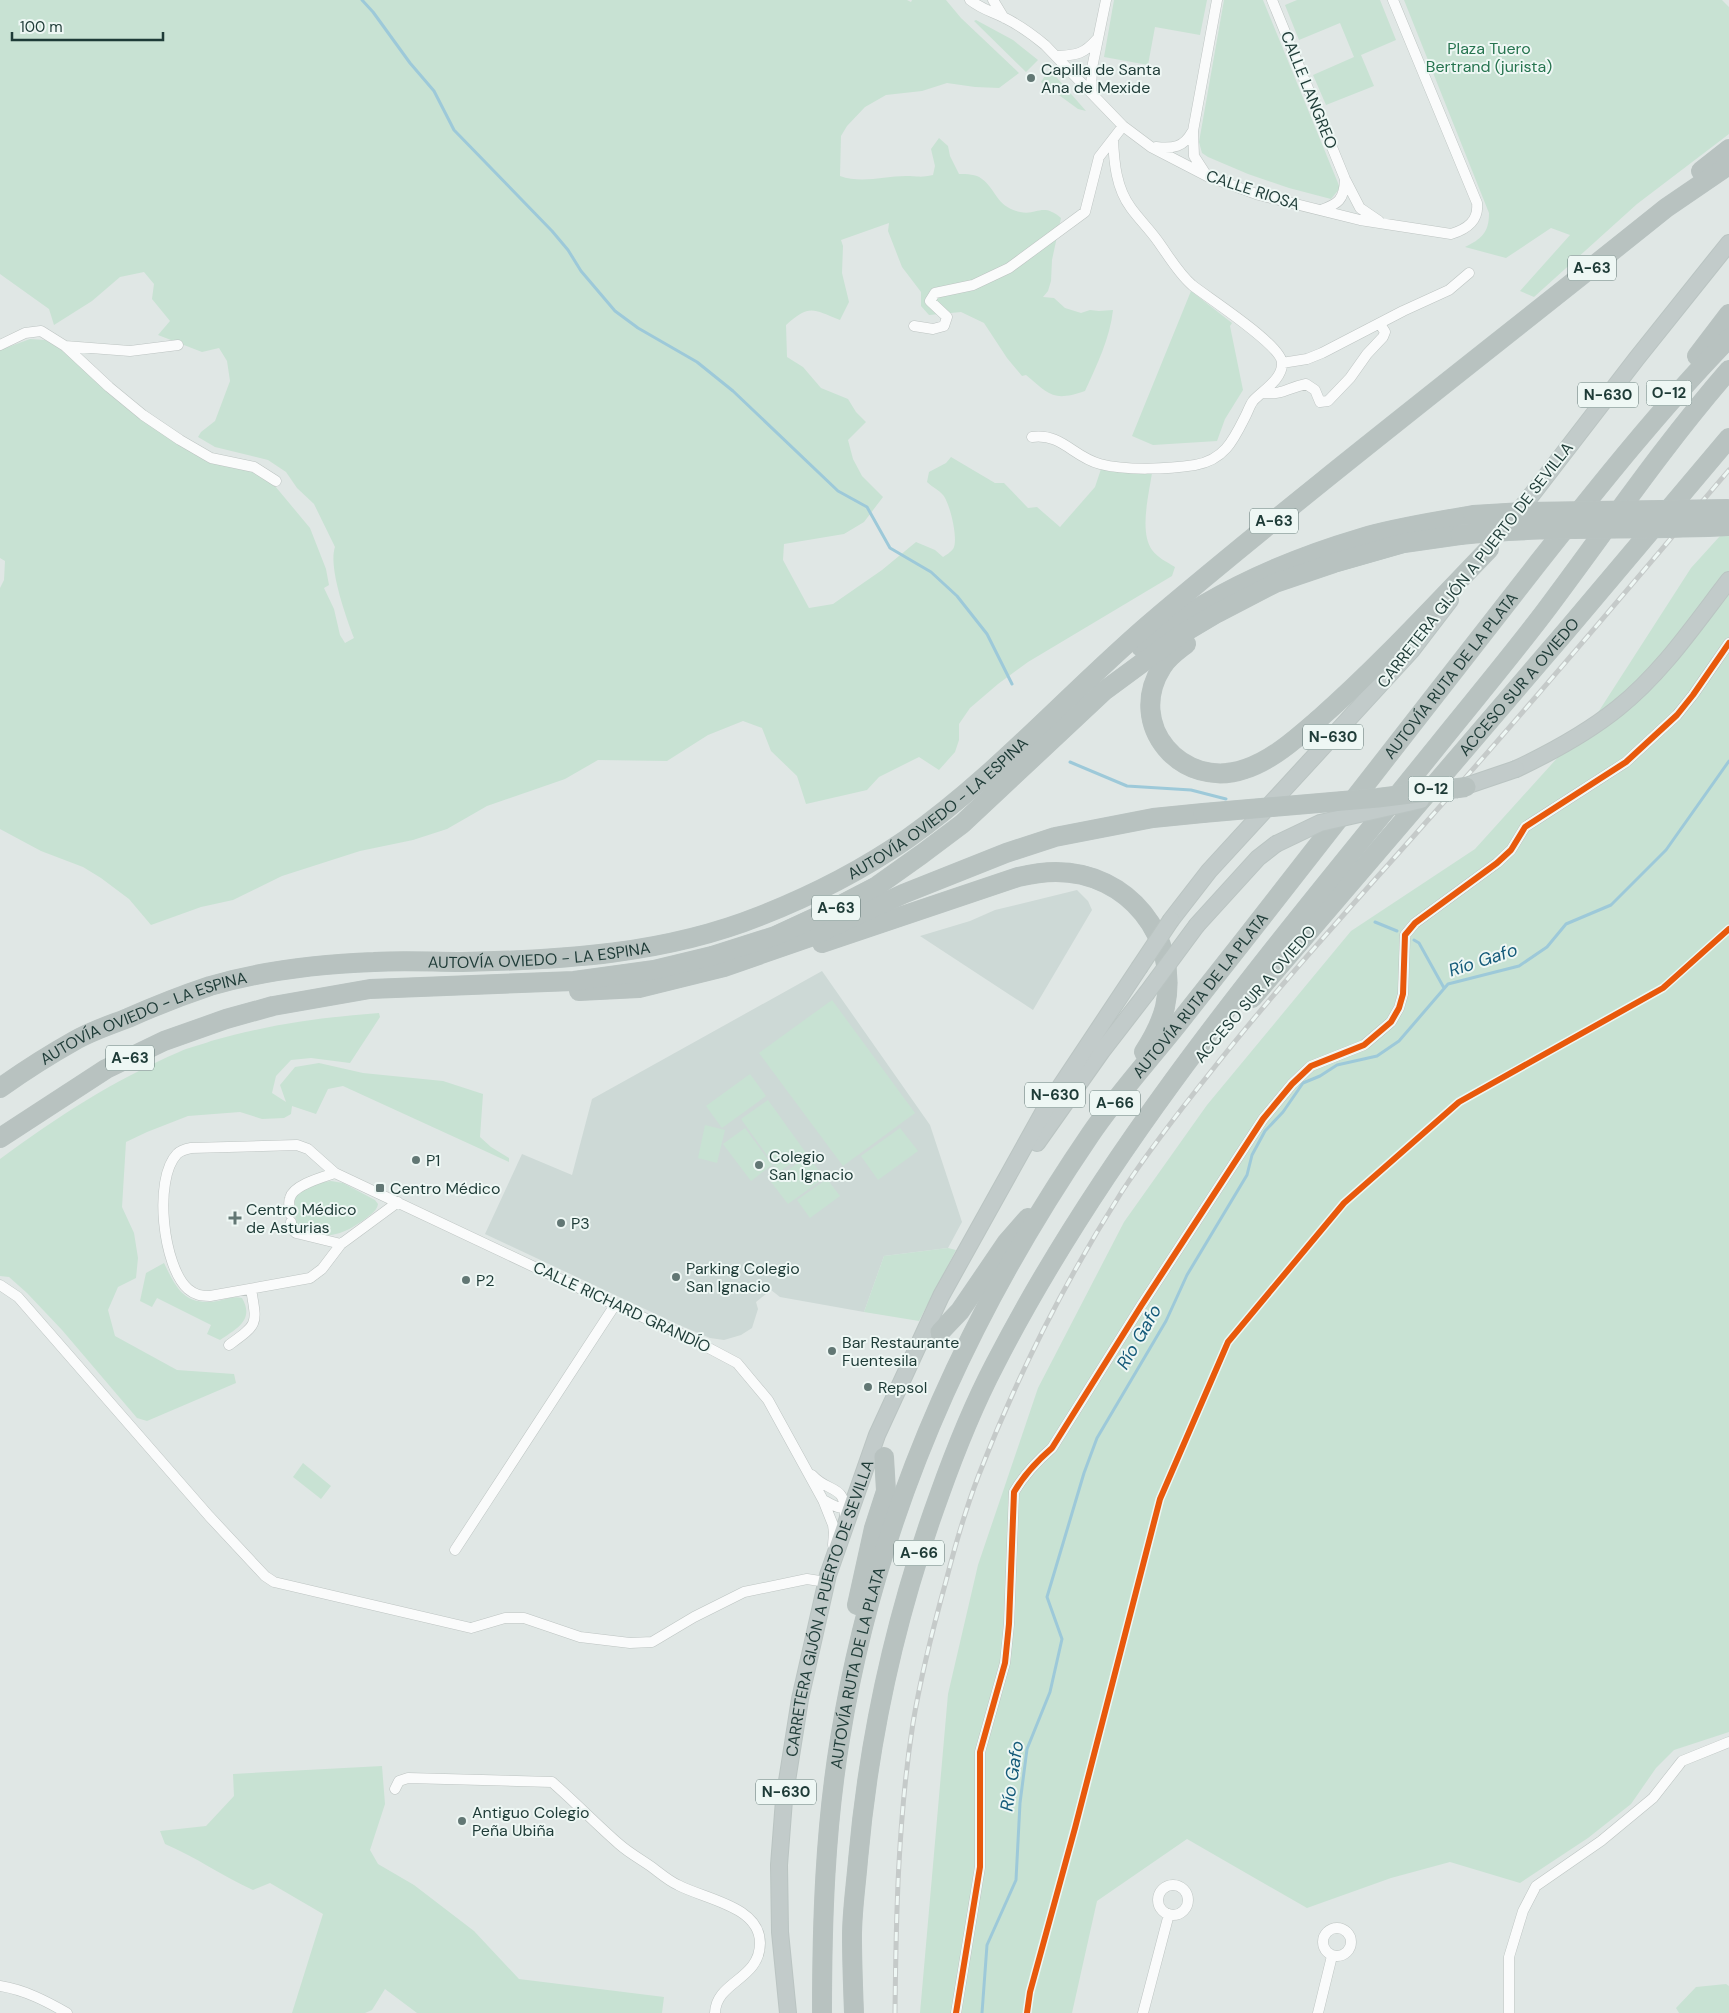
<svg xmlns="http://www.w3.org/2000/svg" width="1729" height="2013" font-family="'DM Sans',sans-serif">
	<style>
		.built { fill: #cdd9d6 }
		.green { fill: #c8e2d3 }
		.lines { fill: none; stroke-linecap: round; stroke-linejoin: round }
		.stream { stroke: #9dc9d9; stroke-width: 3 }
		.minor-casing { stroke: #bdc4c2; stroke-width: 11 }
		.trunk-casing { stroke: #bac4c2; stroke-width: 18 }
		.motorway-casing { stroke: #bac4c2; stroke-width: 20 }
		.minor { stroke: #fafbfb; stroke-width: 10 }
		.trunk { stroke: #c2cbca; stroke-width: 16 }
		.motorway { stroke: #b8c2c0; stroke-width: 19 }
		.rail-casing { stroke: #c5cac9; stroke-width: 5 }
		.rail { stroke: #eef7f4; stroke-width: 3; stroke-dasharray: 9; stroke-linecap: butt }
		.trunk-bridge-casing { stroke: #bac4c2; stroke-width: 18; stroke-linecap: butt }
		.motorway-bridge-casing { stroke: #bac4c2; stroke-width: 20; stroke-linecap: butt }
		.trunk-bridge { stroke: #c2cbca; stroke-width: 16 }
		.motorway-bridge { stroke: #b8c2c0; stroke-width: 19 }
		.cycleway-casing { stroke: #eef7f4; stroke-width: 9 }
		.cycleway { stroke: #e8590c; stroke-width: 6 }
		.poi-dot { fill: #627774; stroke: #eef7f4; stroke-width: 2 }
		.labels { text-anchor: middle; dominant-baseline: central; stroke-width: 4; stroke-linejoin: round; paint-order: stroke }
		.shield { fill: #eef7f4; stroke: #5c7370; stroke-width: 1 }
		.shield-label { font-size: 15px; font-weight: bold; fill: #1e3b37 }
		.park-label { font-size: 16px; fill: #26744f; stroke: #eef7f4 }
		.poi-label { font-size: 16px; fill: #1e3b37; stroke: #eef7f4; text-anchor: start }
		.street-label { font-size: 16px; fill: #1e3b37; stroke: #eef7f4 }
		.water-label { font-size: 18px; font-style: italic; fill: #155b7a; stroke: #eef7f4 }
	</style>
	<rect width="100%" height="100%" fill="#e0e7e5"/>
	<path class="built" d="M1077,890L1088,901L1092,910L1033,1010L920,936L970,921L995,910Z
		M822,971L930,1125L962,1222L948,1248L884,1256L864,1312L780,1297L771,1290L756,1302L758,1309L752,1328L741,1335L724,1340L710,1338L679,1325L485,1234L522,1154L572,1175L592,1099Z"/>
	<path class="green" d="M0,0H907L911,2L912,0H946L961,18L1019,73L999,88L975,87L947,83L922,91L886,95L865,107L847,126L841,136L840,176C862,184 884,176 906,176C918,176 920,178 933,175L935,166L931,149L939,138L948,146L950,156L959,174C967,174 976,174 982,179C997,190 995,206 1020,212C1037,216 1042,202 1061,218L1052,260L1051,281L1048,291L1043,297L1054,298L1065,308L1081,313L1090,310L1099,311L1113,310C1110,338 1097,365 1085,391C1053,402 1050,395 1026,375L1022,376L1007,358L984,323L961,312L929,315L921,306V292L902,267L888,231L889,223L841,240L843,246L842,273L849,302L840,320C812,309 810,304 786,325L787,357L803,367L821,388L848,399L856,412L866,422L848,440L853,459L862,476L883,497L864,522L844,534L784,544L783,560L809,608L833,604L882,570L916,542L935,550L943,557C946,555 951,552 953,549C959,541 950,503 943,495C939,490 932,487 927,482L929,472L946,463L951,457L995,483H1004L1028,508L1037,507L1060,527L1095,487L1101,469L1152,473C1149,494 1139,532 1152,550C1158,558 1167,562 1175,567L1172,576L1028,662L998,684L970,708L959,724V740L955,752L939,770L919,757L879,777L867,790L806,804L797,776L771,751L762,728L743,721L708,735L667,761L598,760L565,779L487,806L447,829L413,840L360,851L282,876L233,900L201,907L151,925L129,899L101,878L83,867L41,851L0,829V588L4,580L5,561L0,558V350L30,339L45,340L58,347L80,364L187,448L252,469L275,486L310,528L326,569L329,585L324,588L334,609L340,635L345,643L354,638C346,617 328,567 335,547L314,504L297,488L286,472L268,460L215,447L198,437L201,432L215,421L230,381L227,361L219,348L202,352L158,335L170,321L152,299L154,284L144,272L120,277L92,301L54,325L49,309L0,274Z
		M1114,0H1207L1200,35L1155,27L1148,65L1104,57Z
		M1224,0H1263L1340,188L1331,199L1289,188L1248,174L1208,157L1202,153L1199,142Z
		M1297,0H1380L1396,40L1361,55L1374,86L1326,105L1313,75L1354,57L1340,23L1299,40L1285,5Z
		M1404,0H1722L1729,7V134L1637,204L1534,297L1520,291L1570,235L1551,228L1506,258L1465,247C1481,239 1489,233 1489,213Z
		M976,20L1013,40L1038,60L1026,72L974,21Z
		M1048,71H1051L1086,111L1078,109L1041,82Z
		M1191,291L1232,323L1230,326L1243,390L1225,419L1217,441L1153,445L1132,436Z
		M1729,526V1732L1674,1750L1656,1768L1631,1804L1588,1838L1520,1883L1450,1862L1391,1878L1307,1908L1187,1839L1097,1901L1072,2013H920L948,1694L978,1565L1038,1388L1124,1222L1207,1105L1351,931L1475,849L1597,714L1691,568Z
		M832,1000L915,1113L843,1166L759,1053Z
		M379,1013L380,1017L350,1063L311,1058L291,1060L276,1076L272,1093L286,1102L280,1085L295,1067L319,1063L363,1073L443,1081L483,1094L480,1137L491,1147L509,1158V1162L343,1086L328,1089L316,1114L292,1106L291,1114L284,1118L262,1119L240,1112L188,1116L147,1132L126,1142L122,1207L134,1233L138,1258L136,1278L118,1287L108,1310L115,1336L177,1370L234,1374L236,1383L147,1421L137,1418L62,1330L27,1293L9,1277L0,1276V1159C57,1117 114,1080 179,1052C189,1047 201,1045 211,1041C266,1025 323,1017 379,1013Z
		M750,1074L766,1096L722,1128L706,1106Z
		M768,1100L806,1153L779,1172L741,1119Z
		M705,1125L725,1130L717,1163L698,1158Z
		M745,1128L772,1165L751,1181L723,1144Z
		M900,1128L918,1151L878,1180L861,1156Z
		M808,1156L824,1178L788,1204L771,1182Z
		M827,1179L840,1196L810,1218L797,1200Z
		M331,1181L343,1183L375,1200L378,1204C377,1211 371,1214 365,1219C343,1235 324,1242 298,1228L296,1225L294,1199C301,1189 318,1182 331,1181Z
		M948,1248L956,1250L919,1321L864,1312L884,1256Z
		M164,1263C177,1290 185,1306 218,1301C226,1299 234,1296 242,1298C255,1320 236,1329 220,1340L207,1334L211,1325L157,1298L152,1307L140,1301L146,1273Z
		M303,1463L331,1486L321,1499L293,1477Z
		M382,1766L385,1804L370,1850L378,1864L414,1885L474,1931L519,1979L664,1997L662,2013H417L385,1989L372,2010L365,2013H292L323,1914L270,1883L253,1890C222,1876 196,1857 165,1844L160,1831L206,1826L234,1796L233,1774Z
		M1726,1984L1729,1986V2013H1679L1676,2008L1696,1987Z"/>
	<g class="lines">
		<path class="stream" d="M362,0L373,12L410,63L434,91L454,130L552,231L568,250L581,271L615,311L638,328L697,362L733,391L838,491L867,507L890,548L931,572L957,596L987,634L1012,684
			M1070,762L1127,786L1191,790L1226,799
			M1375,922L1397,931
			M1414,940L1419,943L1444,988
			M982,2013L987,1945L1016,1880L1020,1803L1027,1749L1050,1692L1062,1639L1047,1597L1084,1473L1097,1438L1166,1321L1187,1275L1247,1175L1252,1155L1265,1131L1283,1112L1303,1083L1320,1076L1337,1065L1377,1056L1399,1041L1448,984L1519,966L1547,947L1566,924L1611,905L1666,850L1729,761"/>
		<defs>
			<path id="minor" d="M970,0C983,10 991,11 1005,18C1019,25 1033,35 1045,45L1123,126L1151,147L1207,176L1259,195L1360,220L1451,234C1467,229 1479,221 1477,203L1393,0
				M993,0L1004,18
				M1272,0L1345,179L1360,208L1379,221
				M1058,56C1077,55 1084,54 1097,39
				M1091,91L1092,68L1106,0
				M1156,147C1173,149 1184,147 1192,132
				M1205,173L1194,156L1193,131L1217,0
				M1321,210C1338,204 1344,200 1345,180
				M914,326L933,329L944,326L947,317L930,301L935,293L973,285L1009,268L1085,212L1099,157L1123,126
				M0,345L25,333L41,331L65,346L109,387L143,415L180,440L211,458L254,467L276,481
				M65,346L130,351L178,345
				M1282,363L1307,359L1322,353L1403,311L1449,290L1469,273
				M1263,393C1283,395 1287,388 1306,384L1315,390L1320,402L1328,401L1350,378L1367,354L1383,337L1385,332L1380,324
				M1032,437C1062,433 1073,457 1100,464C1126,471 1169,469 1195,465C1225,460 1234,439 1246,415C1248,411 1250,405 1253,401C1262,391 1283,379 1282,363C1282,345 1208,298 1192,285C1178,273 1168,255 1157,240C1149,229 1139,219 1131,208C1116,188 1114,162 1113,139
				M398,1202L341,1244L322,1269L310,1278L210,1296C201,1296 195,1295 188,1289C163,1267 153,1179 177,1154C181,1150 186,1149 191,1148L297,1145L308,1149L335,1173L615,1305L688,1337L737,1363L768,1400L823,1500L833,1525L834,1533L833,1545
				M290,1214C290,1209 288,1202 290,1198C293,1185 323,1177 335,1173
				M291,1222V1228L296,1233L341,1244
				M0,1285L18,1297L209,1516L265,1576L274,1582L471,1628L505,1618H524L580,1637L630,1643L652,1642L694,1617L744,1592L807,1579L826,1582
				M229,1345C259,1323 257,1325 251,1289
				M812,1475C829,1494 846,1483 845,1516
				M823,1500C833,1505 840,1511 852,1506
				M455,1550L615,1305
				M395,1789L399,1781L408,1778L552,1782C575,1802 596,1824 619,1844C629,1853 642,1860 653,1868C661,1874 669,1881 678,1885C704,1899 760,1906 760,1943C760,1980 716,1981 715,2013
				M1158 1900a15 15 0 1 1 30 0a15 15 0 1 1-30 0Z
				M1323 1942a14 14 0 1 1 28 0a14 14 0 1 1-28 0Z
				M0,1986C25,1990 46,2001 67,2013
				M956,2013L980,1867V1752L1005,1663L1009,1624L1014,1492C1024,1475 1037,1461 1052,1448L1141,1306L1263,1119L1292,1084L1311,1066L1364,1045L1391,1022L1399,1008L1403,994L1405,935L1415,923L1497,863L1511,850L1525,827L1626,762L1677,715L1693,695L1729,643
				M1143,2013L1169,1914
				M1318,2013L1332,1956
				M1509,2013V1957L1523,1911L1536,1886L1601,1841L1653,1798L1682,1761L1729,1742"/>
			<g id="trunk">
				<path d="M1513,519L1637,358L1729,243"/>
				<path d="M1516,769C1552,752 1587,733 1618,708C1662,673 1695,624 1729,580"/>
				<path d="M1171,920L1209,871L1411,651L1450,600"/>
				<path d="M1197,925L1258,858L1276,844"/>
				<path d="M1037,1143L1102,1051L1146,994"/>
				<path id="s1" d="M788,2013L780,1932L779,1865L784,1800L800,1699L828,1575L877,1435L941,1296L1044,1111L1139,968"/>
			</g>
			<g id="motorway">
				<path d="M1701,171L1729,149"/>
				<path d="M1697,356L1729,314"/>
				<path d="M1186,644C1177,651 1168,657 1162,667C1125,725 1182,791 1245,769C1273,760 1298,737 1320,718C1380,665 1434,606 1489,549"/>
				<path d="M1141,647C1206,596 1283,561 1361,538C1398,527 1436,522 1473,515"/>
				<path d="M822,943L1018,877C1031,874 1043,872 1056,872C1128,872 1180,937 1165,1007C1161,1023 1153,1038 1144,1052"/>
				<path d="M579,991L639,988L724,967L813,936L903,894L1006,853L1055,837L1153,818L1203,813"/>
				<path id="s2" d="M1252,998L1567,630L1729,438"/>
				<path id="s3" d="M0,1088C24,1071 49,1055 74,1041C91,1031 110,1025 128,1018C155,1006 183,995 210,986C261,971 321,964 374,962C404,960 433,962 462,962C563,960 665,954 760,916C811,896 862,870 907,839C995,777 1067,695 1148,625C1317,482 1493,347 1666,208L1729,165"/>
				<path d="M0,1138L106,1069L164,1041L226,1019L273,1006L370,989L574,981L654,970L712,956L775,936L827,912L877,886L922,854L962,824L1104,691L1180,635L1217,613L1275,583L1334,563L1404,543L1460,535"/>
				<path d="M940,1332L960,1311L1007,1242L1028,1218"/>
				<path d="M857,1605L874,1528L886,1491L884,1457"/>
				<path id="s4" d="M822,2013C822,1921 825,1830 840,1739C875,1520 966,1317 1090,1135C1117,1095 1151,1058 1181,1020C1238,948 1295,875 1351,803C1413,723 1476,643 1538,563C1599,486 1661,408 1729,338"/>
				<path d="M854,2013C853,1987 852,1962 852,1936C852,1911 856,1885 858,1860C869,1735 896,1614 939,1496C955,1451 973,1406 995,1364C1110,1140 1278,944 1435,749C1471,704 1508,660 1543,614C1604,533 1662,447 1729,370"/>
			</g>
		</defs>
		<use href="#minor" class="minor-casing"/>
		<use href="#trunk" class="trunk-casing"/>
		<use href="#motorway" class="motorway-casing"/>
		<use href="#minor" class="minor"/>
		<use href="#trunk" class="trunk"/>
		<use href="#motorway" class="motorway"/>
		<defs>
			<path id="rail" d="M895,2013C896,1916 898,1819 913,1723C921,1675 933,1628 946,1581C955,1546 965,1511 978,1477C1016,1378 1064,1283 1121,1193C1149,1150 1181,1109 1213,1069C1288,974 1371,885 1451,794C1545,688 1637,578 1729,470"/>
		</defs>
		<use href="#rail" class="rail-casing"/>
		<use href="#rail" class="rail"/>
		<defs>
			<path id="trunk-bridge" d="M1454,790L1516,769
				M1276,844L1320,823L1421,800
				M1139,968L1171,920
				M1146,994L1197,925"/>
			<path id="motorway-bridge" d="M1473,515L1523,512L1729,509
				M1460,535C1549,525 1639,531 1729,526
				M1203,813L1378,798L1466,787"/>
		</defs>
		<use href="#trunk-bridge" class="trunk-bridge-casing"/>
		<use href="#motorway-bridge" class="motorway-bridge-casing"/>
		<use href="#trunk-bridge" class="trunk-bridge"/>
		<use href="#motorway-bridge" class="motorway-bridge"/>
		<defs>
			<path id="cycleway" d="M956,2013L980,1867V1752L1005,1663L1009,1624L1014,1492C1024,1475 1037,1461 1052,1448L1141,1306L1263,1119L1292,1084L1311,1066L1364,1045L1391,1022L1399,1008L1403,994L1405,935L1415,923L1497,863L1511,850L1525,827L1626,762L1677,715L1693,695L1729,643
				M1027,2013L1030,1992L1075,1828L1160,1499L1228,1342L1344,1203L1459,1102L1663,988L1729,929"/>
		</defs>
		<use href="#cycleway" class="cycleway-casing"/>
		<use href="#cycleway" class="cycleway"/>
	</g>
	<g class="poi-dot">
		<circle cx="1031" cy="78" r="5"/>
		<circle cx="416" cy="1160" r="5"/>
		<circle cx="759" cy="1165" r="5"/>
		<rect x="375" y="1183" width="10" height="10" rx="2.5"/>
		<path d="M232.5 1210.5h5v5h5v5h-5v5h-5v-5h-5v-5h5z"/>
		<circle cx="561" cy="1223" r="5"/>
		<circle cx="676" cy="1277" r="5"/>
		<circle cx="466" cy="1280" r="5"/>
		<circle cx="832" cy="1351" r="5"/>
		<circle cx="868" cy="1387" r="5"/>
		<circle cx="462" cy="1821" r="5"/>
	</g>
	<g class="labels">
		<g class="shield">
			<rect x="1568" y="255.5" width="48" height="25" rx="4"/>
			<rect x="1646.5" y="380.5" width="45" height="25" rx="4"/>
			<rect x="1578" y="382.5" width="60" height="25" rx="4"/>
			<rect x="1250" y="508.5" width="48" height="25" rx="4"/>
			<rect x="1303" y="724.5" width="60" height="25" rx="4"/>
			<rect x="1408.5" y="776.5" width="45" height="25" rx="4"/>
			<rect x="812" y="895.5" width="48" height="25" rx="4"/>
			<rect x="106" y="1045.5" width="48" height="25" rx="4"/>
			<rect x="1025" y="1082.5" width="60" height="25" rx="4"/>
			<rect x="1090" y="1090.5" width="50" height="25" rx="4"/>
			<rect x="894" y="1540.5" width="50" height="25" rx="4"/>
			<rect x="756" y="1779.5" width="60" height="25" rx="4"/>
		</g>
		<g class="shield-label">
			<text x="1592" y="268">A-63</text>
			<text x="1669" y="393">O-12</text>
			<text x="1608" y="395">N-630</text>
			<text x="1274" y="521">A-63</text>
			<text x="1333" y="737">N-630</text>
			<text x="1431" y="789">O-12</text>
			<text x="836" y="908">A-63</text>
			<text x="130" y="1058">A-63</text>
			<text x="1055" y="1095">N-630</text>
			<text x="1115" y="1103">A-66</text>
			<text x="919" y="1553">A-66</text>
			<text x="786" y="1792">N-630</text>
		</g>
		<g class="park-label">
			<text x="1489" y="48">Plaza Tuero<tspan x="1489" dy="18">Bertrand (jurista)</tspan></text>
		</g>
		<g class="poi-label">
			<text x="1041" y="69">Capilla de Santa<tspan x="1041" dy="18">Ana de Mexide</tspan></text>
			<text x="769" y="1156">Colegio<tspan x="769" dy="18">San Ignacio</tspan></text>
			<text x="426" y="1160">P1</text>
			<text x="390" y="1188">Centro Médico</text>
			<text x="246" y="1209">Centro Médico<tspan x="246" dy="18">de Asturias</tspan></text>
			<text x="571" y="1223">P3</text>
			<text x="686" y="1268">Parking Colegio<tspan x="686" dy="18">San Ignacio</tspan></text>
			<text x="476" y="1280">P2</text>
			<text x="842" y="1342">Bar Restaurante<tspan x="842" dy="18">Fuentesila</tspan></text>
			<text x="878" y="1387">Repsol</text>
			<text x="472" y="1812">Antiguo Colegio<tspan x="472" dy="18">Peña Ubiña</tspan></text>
		</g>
		<g class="street-label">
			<text transform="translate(1309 90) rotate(68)">CALLE LANGREO</text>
			<text transform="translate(1253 190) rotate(18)">CALLE RIOSA</text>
			<text transform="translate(1475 565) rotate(-52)">CARRETERA GIJÓN A PUERTO DE SEVILLA</text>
			<text stroke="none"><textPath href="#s4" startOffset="1518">AUTOVÍA RUTA DE LA PLATA</textPath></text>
			<text stroke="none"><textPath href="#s2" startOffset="410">ACCESO SUR A OVIEDO</textPath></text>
			<text stroke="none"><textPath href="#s3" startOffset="1001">AUTOVÍA OVIEDO - LA ESPINA</textPath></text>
			<text stroke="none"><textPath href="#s3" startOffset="566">AUTOVÍA OVIEDO - LA ESPINA</textPath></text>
			<text transform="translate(1255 994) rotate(-49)">ACCESO SUR A OVIEDO</text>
			<text stroke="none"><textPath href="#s4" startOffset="1112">AUTOVÍA RUTA DE LA PLATA</textPath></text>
			<text stroke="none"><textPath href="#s3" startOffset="161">AUTOVÍA OVIEDO - LA ESPINA</textPath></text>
			<text transform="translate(622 1307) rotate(25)">CALLE RICHARD GRANDÍO</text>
			<text stroke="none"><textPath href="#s1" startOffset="411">CARRETERA GIJÓN A PUERTO DE SEVILLA</textPath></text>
			<text stroke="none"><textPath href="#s4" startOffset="348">AUTOVÍA RUTA DE LA PLATA</textPath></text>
		</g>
		<g class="water-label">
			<text transform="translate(1483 960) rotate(-18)">Río Gafo</text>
			<text transform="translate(1139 1337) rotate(-60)">Río Gafo</text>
			<text transform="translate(1012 1776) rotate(-81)">Río Gafo</text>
		</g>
	</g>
	<path d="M12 32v8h151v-8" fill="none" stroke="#1e3b37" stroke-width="2.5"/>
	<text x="20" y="32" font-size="15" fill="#1e3b37" stroke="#eef7f4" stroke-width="4" paint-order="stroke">100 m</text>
</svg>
